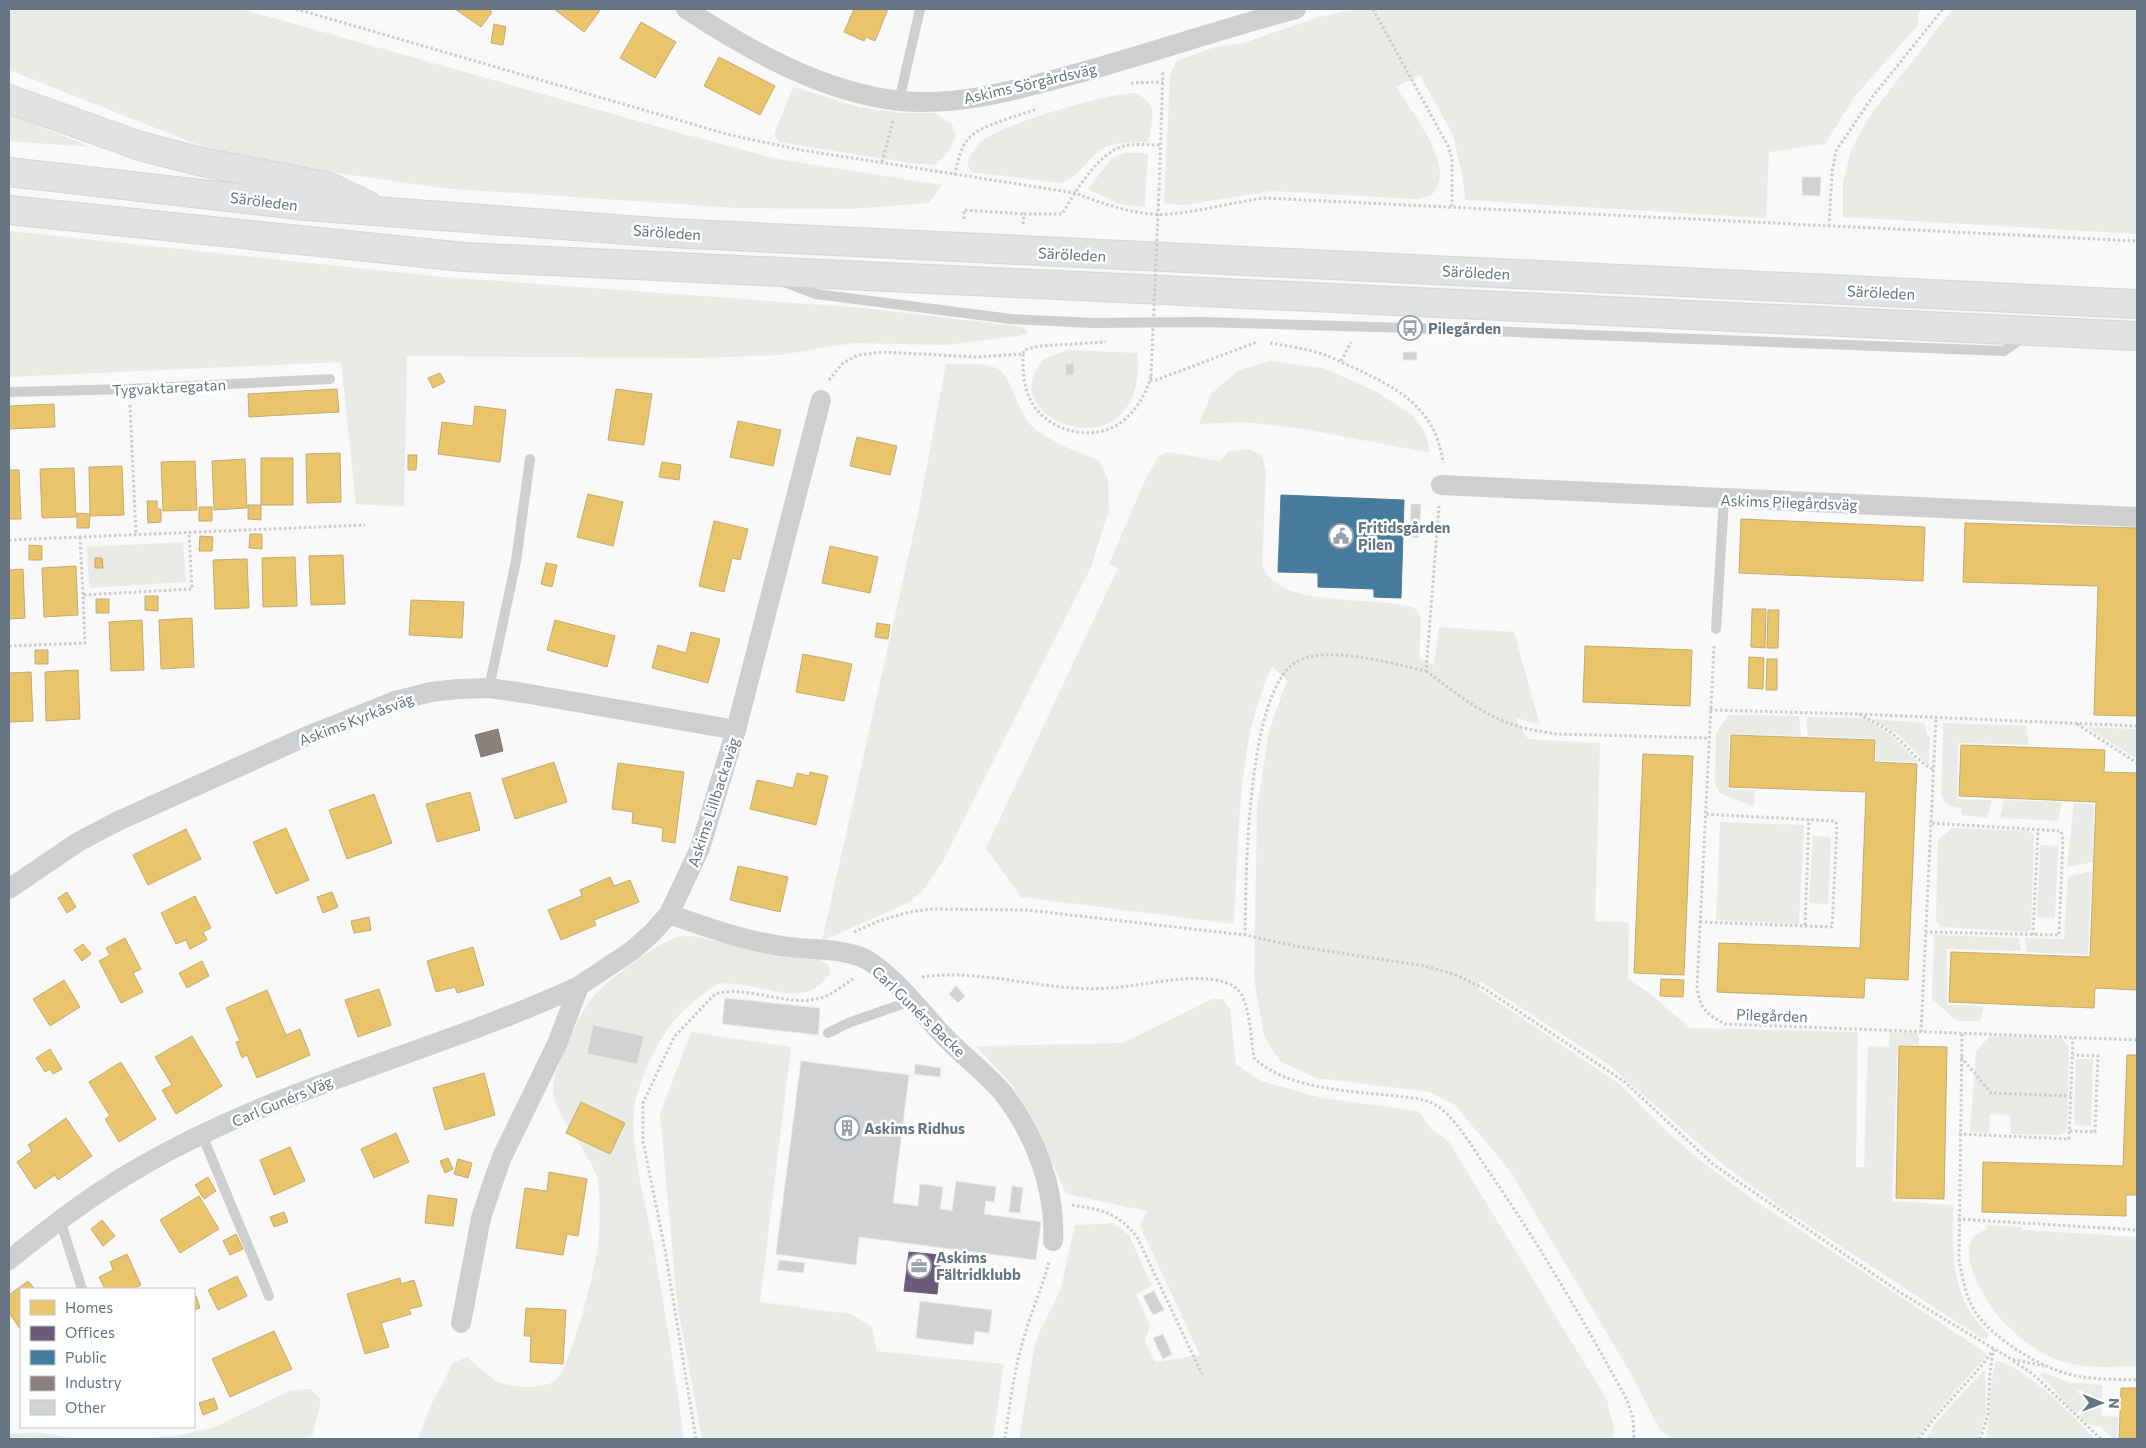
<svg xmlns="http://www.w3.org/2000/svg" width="2146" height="1448" font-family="Commissioner,sans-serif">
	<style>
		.green { fill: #e8ebe6 }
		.homes { fill: #e9c46a; stroke: #c1ac72 }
		.offices { fill: #6d597a; stroke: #6b617d }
		.public { fill: #457b9d; stroke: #4f7995 }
		.industry { fill: #8a817c; stroke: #7f7d7e }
		.building { fill: #d0d2d3; stroke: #e8e8e8 }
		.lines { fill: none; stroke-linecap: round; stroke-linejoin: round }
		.primary-casing { stroke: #d5d6d7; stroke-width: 30 }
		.path { stroke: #cbcccd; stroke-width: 3; stroke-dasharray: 2.5 2.5; stroke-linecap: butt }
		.service { stroke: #cecfd0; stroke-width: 10 }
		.minor { stroke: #cecfd0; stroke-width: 20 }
		.primary { stroke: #e1e2e2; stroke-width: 28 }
		.path-bridge { stroke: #cbcccd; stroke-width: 3; stroke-dasharray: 2.5 2.5; stroke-linecap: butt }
		.labels { text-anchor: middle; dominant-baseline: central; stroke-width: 5; stroke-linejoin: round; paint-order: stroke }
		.street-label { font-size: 15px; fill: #657583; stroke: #fff }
		.poi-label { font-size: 15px; font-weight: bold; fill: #657583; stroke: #fff; text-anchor: start }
	</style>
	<rect width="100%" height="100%" fill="#f9f9f9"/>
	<path class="green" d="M9,9H242L680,133L777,159L942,185L929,203L849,209L737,208L441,188L288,166L196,144L9,70Z
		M1354,9H1924L1918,13V25L1855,96L1825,144L1769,152L1766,218L1465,200L1463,180L1453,135L1420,75L1396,87C1410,109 1446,154 1439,182C1438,186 1434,191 1432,195L1416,199L1271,191L1185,205L1164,204L1170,76L1176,61L1215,47L1244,43L1319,17Z
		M1953,9H2137V234L1843,217V182L1851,150L1869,117Z
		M793,87L859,107L901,113H935L952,124L956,136L949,151L935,165L910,163L779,142L774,134Z
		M1135,93C1160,104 1152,120 1148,142C1134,143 1119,141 1106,147C1087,156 1082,176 1061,183L971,172L967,163C970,155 975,147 982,141C1006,123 1104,94 1135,93Z
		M9,114L91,147L9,141Z
		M1124,153H1148L1145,207L1120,204L1088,189L1112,158Z
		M9,231L444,277L864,308L1024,327L1028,332L1027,334L1018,336L946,345L853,343L780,355L701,358L407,356L404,507L356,504L341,362L9,377Z
		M1068,350L1138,353C1138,362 1139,372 1137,380C1123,465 1010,420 1035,373C1037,369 1040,363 1043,360C1050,356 1061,353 1068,350Z
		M1270,361L1323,368L1375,391L1411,414L1426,434L1430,453L1305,429L1245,422L1199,424L1211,394L1239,370Z
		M946,364C961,364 982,362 996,368C1012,374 1017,414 1034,428C1049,441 1081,454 1099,460L1108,479L1109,510L1091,567L942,863L923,890L910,902L822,941L918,513Z
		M1248,449L1262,455L1266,472L1262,565C1264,569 1267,575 1270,578C1299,607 1377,596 1415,608L1421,619L1419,658L1434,665L1439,627L1514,632L1540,725L1515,718L1528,739L1600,743L1595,921L1629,922L1628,979L1648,992L1690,1028L1858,1032L1856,1167H1864L1868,1046L1889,1047L1890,1032L1918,1033L1919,1045H1898L1892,1201L1953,1205C1952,1253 1950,1298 1988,1333V1338L1983,1339L1779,1206L1720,1162L1608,1064L1480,981L1477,988L1618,1083L1674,1138L1707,1166L1754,1200L1983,1351L1987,1355L1940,1408L1917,1439H1672L1660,1430L1631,1374L1510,1171L1455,1105L1430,1092L1316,1078L1280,1061L1264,1036L1254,979L1257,809L1269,731L1287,680L1272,667C1236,741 1239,843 1234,924L1021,897L986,848L1118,568L1109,564L1144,482L1159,455L1169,452L1220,461L1228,452Z
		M183,542L186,582L89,588L87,547Z
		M1729,715L1799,716L1801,736L1729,734L1728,789L1755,790L1754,807L1720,793L1715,784L1716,733Z
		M1808,717L1865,718L1894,738L1918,762L1876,761V739L1808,736L1806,723Z
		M1871,719L1924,723L1927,735L1930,737L1928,765L1898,734Z
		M1943,723L2026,726L2029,745L1958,743L1957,799L1992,800L1987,818L1962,815L1961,808C1951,807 1945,806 1941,795Z
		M2086,727L2137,729V759Z
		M2004,800L2062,802L2058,821L2000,818Z
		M2074,803L2094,804L2093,862L2067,867Z
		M1720,822L1804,825L1799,924L1716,920Z
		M1952,828L2028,831L2034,835L2031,929L2027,932L1941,927L1936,921L1938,840Z
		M1813,836L1831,837L1828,904L1809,903Z
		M2040,845L2058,846L2055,918L2037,917Z
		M2092,871L2088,955L2027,952L2025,938L2064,939L2068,876Z
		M1934,935L2019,938L2021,951L1947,949V1005L1984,1006L1980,1021H1957L1932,999Z
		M693,936L782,955L817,958L829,965L830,974C823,982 817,989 806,992C786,1000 728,975 714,986C699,997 680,1012 669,1027C656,1045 639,1081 635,1103C629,1146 644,1195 652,1237C664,1304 675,1372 684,1439H418L431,1405L453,1363L467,1357C474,1362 491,1379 496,1381C512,1388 539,1390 555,1381C569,1374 596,1266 598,1246C600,1232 601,1186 596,1174C588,1152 550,1109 553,1087C556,1065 578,1015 592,998C606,981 658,942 678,937C683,936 689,936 693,936Z
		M1212,999H1223L1230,1009L1236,1064L1261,1081L1322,1098L1418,1111L1431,1129L1449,1142L1607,1400L1614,1430L1613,1439H1019L1033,1355L1038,1335L1060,1291L1075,1225L1113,1223L1129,1235L1152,1286L1136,1294L1150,1325L1145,1341L1155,1362L1200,1355L1140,1226L1147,1211L1066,1194L1036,1125L1012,1085L976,1046L1123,1043Z
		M691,1032L791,1047L760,1302L851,1314L872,1327L877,1351L1004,1364L993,1439H702L677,1302L660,1114Z
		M1990,1036L2062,1039L2069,1046L2067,1130L2060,1135L2011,1134L2010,1115L1990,1114L1989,1133L1970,1132L1976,1051Z
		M2076,1059H2093L2091,1126L2074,1125Z
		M1987,1225L2021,1227L2022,1230L2137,1237V1366C2111,1367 2083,1369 2057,1360C2040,1354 2011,1332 1999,1317C1985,1301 1947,1239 1986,1230Z
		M1997,1361C2027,1368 2073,1416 2095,1439H1985C1992,1423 1989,1369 1997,1361Z
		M1985,1369L1986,1414L1978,1439H1925L1938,1420Z
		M2042,1372L2068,1382L2102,1385L2101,1416L2118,1417L2117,1439H2113L2100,1426C2074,1425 2060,1390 2040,1376Z
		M311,1389L321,1400L313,1434L309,1439H132L175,1436L215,1427L291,1390Z
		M39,1432L78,1439H80H9V1434Z"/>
	<path class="homes" d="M455,9H488L492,12L481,27Z
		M554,9H601L584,32Z
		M854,9H888L875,41L866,37L864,41L844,32Z
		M641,22L676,42L655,78L620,58Z
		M494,24L506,27L503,45L491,43Z
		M719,57L775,86L760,115L704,86Z
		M440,373L445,382L433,388L428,378Z
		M337,389L339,412L249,417L248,394Z
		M616,389L652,394L644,445L608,440Z
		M54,404L55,427L9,429V406Z
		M475,406L506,410L500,462L438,454L442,422L473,426Z
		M738,421L781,430L773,466L730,457Z
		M857,437L897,446L890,475L850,466Z
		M340,453L341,502L307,503L306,454Z
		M408,455H417L416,470H408Z
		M261,458H293V505H261Z
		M245,459L247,508L214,510L212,461Z
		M195,461L197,510L163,511L161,462Z
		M662,462L681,465L679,480L659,477Z
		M122,466L124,515L90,516L89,467Z
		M74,468L76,517L42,518L40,469Z
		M9,470H19L21,519H9Z
		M588,494L623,502L613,546L577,537Z
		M147,501H157V509H161V522L148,523Z
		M248,505H261V520L248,519Z
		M199,507H212V521H199Z
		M77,513L90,514L89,528H77Z
		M1741,519L1925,527L1923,581L1739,573Z
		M714,521L748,529L740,560L732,558L724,592L699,586Z
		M1965,523L2137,528V716L2094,715L2098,586L1963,582Z
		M250,534H262V549L249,548Z
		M200,536L213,537L212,551H199Z
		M29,545L42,546V560H29Z
		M830,546L878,557L870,593L822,583Z
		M343,555L345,604L311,605L309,556Z
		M295,557L297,606L263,607L262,558Z
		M95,558H102L103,568H95Z
		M247,559L249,608L215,609L213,560Z
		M546,563L557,565L552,587L541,584Z
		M76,566L78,615L44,617L42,568Z
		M23,569L25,618L9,619V570Z
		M145,596H158V611L145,610Z
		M96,599H109V613H96Z
		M411,600L464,602L462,638L409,635Z
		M1752,609H1766L1765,648L1751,647Z
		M1768,610H1779L1778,648H1767Z
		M192,618L194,667L161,669L159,620Z
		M142,620L144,670L111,671L109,622Z
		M555,620L615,636L607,667L547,650Z
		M877,623L890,625L888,639L875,637Z
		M691,632L720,639L708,683L652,668L658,645L686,653Z
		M1585,646L1692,650L1690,706L1583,702Z
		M35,650H48V664H35Z
		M803,654L852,664L844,701L796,692Z
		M1749,657L1764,658L1763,689L1748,688Z
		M1767,659H1777V690H1766Z
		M78,670L80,719L46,721L45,672Z
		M31,672L33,721L9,722V673Z
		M1731,735L1875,740L1874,762L1917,764L1908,980L1865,978L1864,998L1717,992L1719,943L1860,948L1866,792L1729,787Z
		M1961,745L2105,750L2104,772L2137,773V990L2095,988L2094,1008L1949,1002L1951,952L2090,957L2096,802L1959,796Z
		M1643,754L1693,756L1684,975L1634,973Z
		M554,762L567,802L515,819L502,779Z
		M618,763L684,772L675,843L662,841L663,828L632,823L633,812L612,809Z
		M810,772L828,776L816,825L750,809L757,780L793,788L797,773L809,776Z
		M470,792L480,830L437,842L426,804Z
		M374,794L392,843L347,859L329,810Z
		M286,828L309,880L276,894L253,842Z
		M186,829L201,859L148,885L133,855Z
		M738,866L788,877L780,912L730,900Z
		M610,877L614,886L630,880L639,902L594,920L596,925L561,940L548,910L582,896L580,890Z
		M67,892L76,907L67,913L58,898Z
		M332,892L338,907L323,913L317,897Z
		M195,896L211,928L203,932L207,940L190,949L186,940L176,944L161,913Z
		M369,917L371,930L354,933L351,921Z
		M125,938L141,969L133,973L143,992L121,1003L99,961L110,955L106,948Z
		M83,944L91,954L82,961L74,950Z
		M473,947L484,985L457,993L455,987L436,992L427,961Z
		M202,961L209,976L187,988L179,973Z
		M1661,979L1684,980L1683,997L1660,996Z
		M64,980L80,1007L50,1026L33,999Z
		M379,989L391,1025L358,1037L345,1000Z
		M267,990L286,1035L300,1029L310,1055L257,1078L247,1055L242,1058L236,1042L240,1041L226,1008Z
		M192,1036L222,1086L176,1114L162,1090L172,1085L155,1057Z
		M1899,1046L1947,1047L1944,1199L1896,1198Z
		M50,1049L62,1069L53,1074L50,1069L45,1072L36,1058Z
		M2127,1055H2137V1195H2126V1216L1982,1212L1983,1162L2123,1166Z
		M121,1062L156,1119L119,1142L105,1119L110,1116L89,1082Z
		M484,1073L495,1115L445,1130L433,1088Z
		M581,1102L625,1123L610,1154L566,1133Z
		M66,1118L92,1156L58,1180L55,1175L35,1189L17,1162L32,1151L28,1145Z
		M396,1133L409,1162L374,1178L361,1149Z
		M290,1147L305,1181L274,1195L260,1160Z
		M448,1158L453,1169L445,1173L440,1161Z
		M458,1159L472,1163L468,1178L454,1174Z
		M549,1172L587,1179L578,1236L567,1234L563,1255L516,1248L525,1188L547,1191Z
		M208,1177L216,1191L204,1199L195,1185Z
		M428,1195L457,1199L453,1226L425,1223Z
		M199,1196L219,1229L180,1253L160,1220Z
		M284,1212L288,1222L274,1227L270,1217Z
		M102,1220L115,1236L103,1246L91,1229Z
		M236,1234L243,1249L230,1255L223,1241Z
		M127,1254L141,1285L132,1289H105L99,1277L113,1270L110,1262Z
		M237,1276L247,1296L218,1310L208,1290Z
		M400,1278L401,1284L414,1280L422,1306L409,1309L411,1314L381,1323L389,1347L365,1354L347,1294Z
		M28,1281L35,1289H21V1330L9,1313V1295Z
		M196,1296L200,1308L194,1310V1297Z
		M526,1308L566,1310L563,1364L530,1362L531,1336H524Z
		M274,1331L292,1369L230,1397L212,1359Z
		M2121,1388H2137V1439H2119Z
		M214,1398L218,1409L203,1415L199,1403Z"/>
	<path class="offices" d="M909,1252L941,1255L937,1294L904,1291Z"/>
	<path class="public" d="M1281,495L1404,500L1401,598L1374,597V589L1318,587V573L1278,572Z"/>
	<path class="industry" d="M498,729L503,751L481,757L475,735Z"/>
	<path class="building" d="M1802,177H1821L1820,196L1802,195Z
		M1403,352H1417V360H1403Z
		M1074,363V375H1066L1065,364Z
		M1411,504H1421L1419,538L1410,537Z
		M956,986L965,996L958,1003L949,994Z
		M725,998L820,1008L818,1035L722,1024Z
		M593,1025L644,1036L637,1064L587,1054Z
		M801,1061L909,1075L893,1203L918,1206L920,1184L943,1187L940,1209L952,1211L956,1181L996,1187L994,1202L986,1201L984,1214L1041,1222L1036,1260L859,1237L856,1265L776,1254Z
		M915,1064L941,1068L940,1077L914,1074Z
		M1012,1186L1023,1188L1020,1213L1009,1212Z
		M779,1260L805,1263L803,1273L777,1270Z
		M1154,1291L1164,1310L1153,1315L1143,1296Z
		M920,1301L992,1310L989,1333L975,1331L973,1345L916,1338Z
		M1163,1334L1172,1354L1163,1359L1153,1338Z"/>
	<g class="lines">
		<defs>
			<path id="primary" d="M9,99L140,146L198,161L329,187L367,205
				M9,172L307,206L669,233L2137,304
				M9,210L464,257L2137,336"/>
		</defs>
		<use href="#primary" class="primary-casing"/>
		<path class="path" d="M296,9L730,135L801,150L1075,193C1104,204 1139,217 1171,214C1203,211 1233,202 1265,198L2137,241
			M1373,9L1448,146L1452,159V206
			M1131,83L1163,82
			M882,162L893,121
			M955,175C957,163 960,149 968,139C979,125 1019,116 1036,109
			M1159,190L1163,70
			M964,219V210L1024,214
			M1023,224L1024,214H1062C1076,191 1100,148 1129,145C1139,144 1150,145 1160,145
			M1829,226L1832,172L1836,151L1873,96L1943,9
			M1270,343C1286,346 1303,348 1319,353C1330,356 1340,362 1350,366C1396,387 1436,407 1443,463
			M1023,354C1023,369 1023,385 1030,399C1046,432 1094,444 1123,421C1138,408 1146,394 1151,376
			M1341,361L1351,342
			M829,380L843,363L858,355L883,352L976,357L1023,354L1024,350L1039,346L1106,342
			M1150,380H1156L1257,342
			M130,405L136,535
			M80,537L83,595
			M9,540L365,525
			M9,646L85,643L83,595L192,589L189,532
			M1714,646L1697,987C1700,1009 1706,1014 1725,1024L2137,1040
			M1426,671C1451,689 1478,712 1508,723C1523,729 1540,731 1556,734L1708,738
			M1710,710L1857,714L2137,726
			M1859,714C1872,721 1884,727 1895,736C1908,747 1919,763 1934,770
			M2077,724L2137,763
			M1700,922L1832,927L1837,825L1835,821L1704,814
			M1805,925L1809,819
			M854,932L879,921L909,912L932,909L1027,910L1245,935L1295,946L1425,966L1456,975L1485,989L1625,1082L1714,1165L1901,1293L2011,1359L2044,1366
			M1925,932L2059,935L2063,839L2061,831L1929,823
			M1245,935C1246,879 1246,693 1296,662C1326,644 1393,664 1426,671L1439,506
			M2033,935L2038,829
			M922,977C985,968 1047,993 1111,988C1144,986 1211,967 1237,989C1250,1000 1251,1041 1254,1058C1285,1088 1347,1091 1387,1095C1402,1097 1418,1097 1432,1103C1452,1112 1471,1145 1483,1163C1536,1239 1583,1319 1627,1400L1633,1418L1634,1439
			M1921,1032L1936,718
			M1962,1034L1959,1259C1962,1276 1965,1294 1974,1310C1991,1338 2041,1368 2072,1375C2093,1380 2116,1379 2137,1380
			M1961,1057L1991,1093L2071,1096
			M2070,1131L2095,1132L2098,1056L2073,1055
			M1959,1134L2069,1139L2073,1038
			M1072,1205C1102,1210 1117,1212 1137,1237L1202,1374
			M1958,1219L2137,1230
			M2013,1361L2033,1374L2101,1439
			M696,1439L665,1250L643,1141V1103L674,1037L715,994C747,984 788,1008 820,998C832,995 844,985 854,978
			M1005,1439C1010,1404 1014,1368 1025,1334C1032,1309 1043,1286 1049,1261
			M1919,1439C1941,1406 1971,1382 1994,1349
			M1980,1439L1988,1415L1990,1372L1993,1352"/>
		<path class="service" d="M899,101L920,9
			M784,282L816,294L1011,319L1093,323L1201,322L1410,328L2004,351L2025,336
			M9,392L129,389L330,379
			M1716,629L1724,499
			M489,688L516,561L530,459
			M828,1033L848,1023L911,1001
			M202,1135L269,1296
			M60,1220L82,1289"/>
		<path class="minor" d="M686,9C750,51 822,92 900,101C962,107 1023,88 1082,72C1154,52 1224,28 1296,9
			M1441,485L2137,517
			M9,889L78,842L118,821L305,737L395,701L431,692L458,689L489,688L524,693L736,730
			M669,914C706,927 744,941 782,946C807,950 837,948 861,957C886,967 922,1012 940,1032C960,1054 984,1071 1003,1093C1035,1134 1056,1189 1053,1241
			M9,1260C49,1228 90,1196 135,1170C273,1088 434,1053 579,986
			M461,1323L481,1218L491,1188L502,1157L557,1044L579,986L633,950L652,933L669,914L700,848L736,730L821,400"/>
		<use href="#primary" class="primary"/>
		<path class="path-bridge" d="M1151,376L1159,190"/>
	</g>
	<defs>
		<symbol id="bus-ring" viewBox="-11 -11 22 22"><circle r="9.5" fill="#fff" stroke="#99a3ac" stroke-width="1.5"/><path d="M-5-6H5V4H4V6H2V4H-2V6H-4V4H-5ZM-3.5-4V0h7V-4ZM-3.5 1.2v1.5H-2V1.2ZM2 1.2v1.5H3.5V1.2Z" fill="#99a3ac"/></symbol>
		<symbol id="civic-ring" viewBox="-11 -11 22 22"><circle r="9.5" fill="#fff" stroke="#99a3ac" stroke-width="1.5"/><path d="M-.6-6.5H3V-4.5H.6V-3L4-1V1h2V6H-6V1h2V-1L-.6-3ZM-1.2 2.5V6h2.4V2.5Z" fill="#99a3ac"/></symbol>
		<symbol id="building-ring" viewBox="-11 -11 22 22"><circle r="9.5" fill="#fff" stroke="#99a3ac" stroke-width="1.5"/><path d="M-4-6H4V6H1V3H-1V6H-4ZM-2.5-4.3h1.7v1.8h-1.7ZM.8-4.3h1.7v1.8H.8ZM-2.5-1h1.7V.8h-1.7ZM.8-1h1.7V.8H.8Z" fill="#99a3ac"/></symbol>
		<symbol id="office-ring" viewBox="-11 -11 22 22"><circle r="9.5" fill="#fff" stroke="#99a3ac" stroke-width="1.5"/><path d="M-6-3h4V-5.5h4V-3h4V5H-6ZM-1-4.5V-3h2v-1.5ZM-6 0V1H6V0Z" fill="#99a3ac"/></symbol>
	</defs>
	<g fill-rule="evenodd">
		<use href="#bus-ring" x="1396" y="314" width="28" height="28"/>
		<use href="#civic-ring" x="1327" y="522" width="28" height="28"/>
		<use href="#building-ring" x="833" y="1114" width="28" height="28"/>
		<use href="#office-ring" x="905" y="1252" width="28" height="28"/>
	</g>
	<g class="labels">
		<g class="street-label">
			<text transform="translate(1030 83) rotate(-13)">Askims Sörgårdsväg</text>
			<text transform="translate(264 201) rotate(7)">Säröleden</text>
			<text transform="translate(667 232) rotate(4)">Säröleden</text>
			<text transform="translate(1072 254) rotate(3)">Säröleden</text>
			<text transform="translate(1476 272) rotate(3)">Säröleden</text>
			<text transform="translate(1881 292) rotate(3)">Säröleden</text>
			<text transform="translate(169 387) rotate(-3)">Tygvaktaregatan</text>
			<text transform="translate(1789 502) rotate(2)">Askims Pilegårdsväg</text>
			<text transform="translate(356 719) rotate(-21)">Askims Kyrkåsväg</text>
			<text transform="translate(713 802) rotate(-72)">Askims Lillbackaväg</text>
			<text transform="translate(919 1011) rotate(44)">Carl Gunérs Backe</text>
			<text transform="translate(1772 1015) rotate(2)">Pilegården</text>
			<text transform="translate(282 1101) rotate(-23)">Carl Gunérs Väg</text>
		</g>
		<g class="poi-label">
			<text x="1428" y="328">Pilegården</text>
			<text x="1358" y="527">Fritidsgården<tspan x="1358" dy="17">Pilen</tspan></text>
			<text x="864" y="1128">Askims Ridhus</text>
			<text x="936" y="1257">Askims<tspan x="936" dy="17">Fältridklubb</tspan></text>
		</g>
	</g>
	<rect width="2146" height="1448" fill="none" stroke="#657583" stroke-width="20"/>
	<rect x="20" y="1288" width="175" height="140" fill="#ffffff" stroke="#c1c8cd"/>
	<rect x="30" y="1300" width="25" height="15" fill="#e9c46a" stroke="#c1c8cd"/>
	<text x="65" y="1313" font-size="15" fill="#657583">Homes</text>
	<rect x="30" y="1326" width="25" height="15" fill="#6d597a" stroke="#c1c8cd"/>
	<text x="65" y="1338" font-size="15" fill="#657583">Offices</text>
	<rect x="30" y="1350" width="25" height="15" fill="#457b9d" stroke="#c1c8cd"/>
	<text x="65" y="1363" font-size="15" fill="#657583">Public</text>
	<rect x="30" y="1376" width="25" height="15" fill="#8a817c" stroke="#c1c8cd"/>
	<text x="65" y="1388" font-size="15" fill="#657583">Industry</text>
	<rect x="30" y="1400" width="25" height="15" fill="#d0d2d3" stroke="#c1c8cd"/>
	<text x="65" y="1413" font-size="15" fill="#657583">Other</text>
	<g transform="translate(2101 1403) rotate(91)" stroke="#ffffff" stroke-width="4" paint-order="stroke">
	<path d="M0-4L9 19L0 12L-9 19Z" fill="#657583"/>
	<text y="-8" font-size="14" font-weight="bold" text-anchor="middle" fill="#657583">N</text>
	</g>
</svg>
